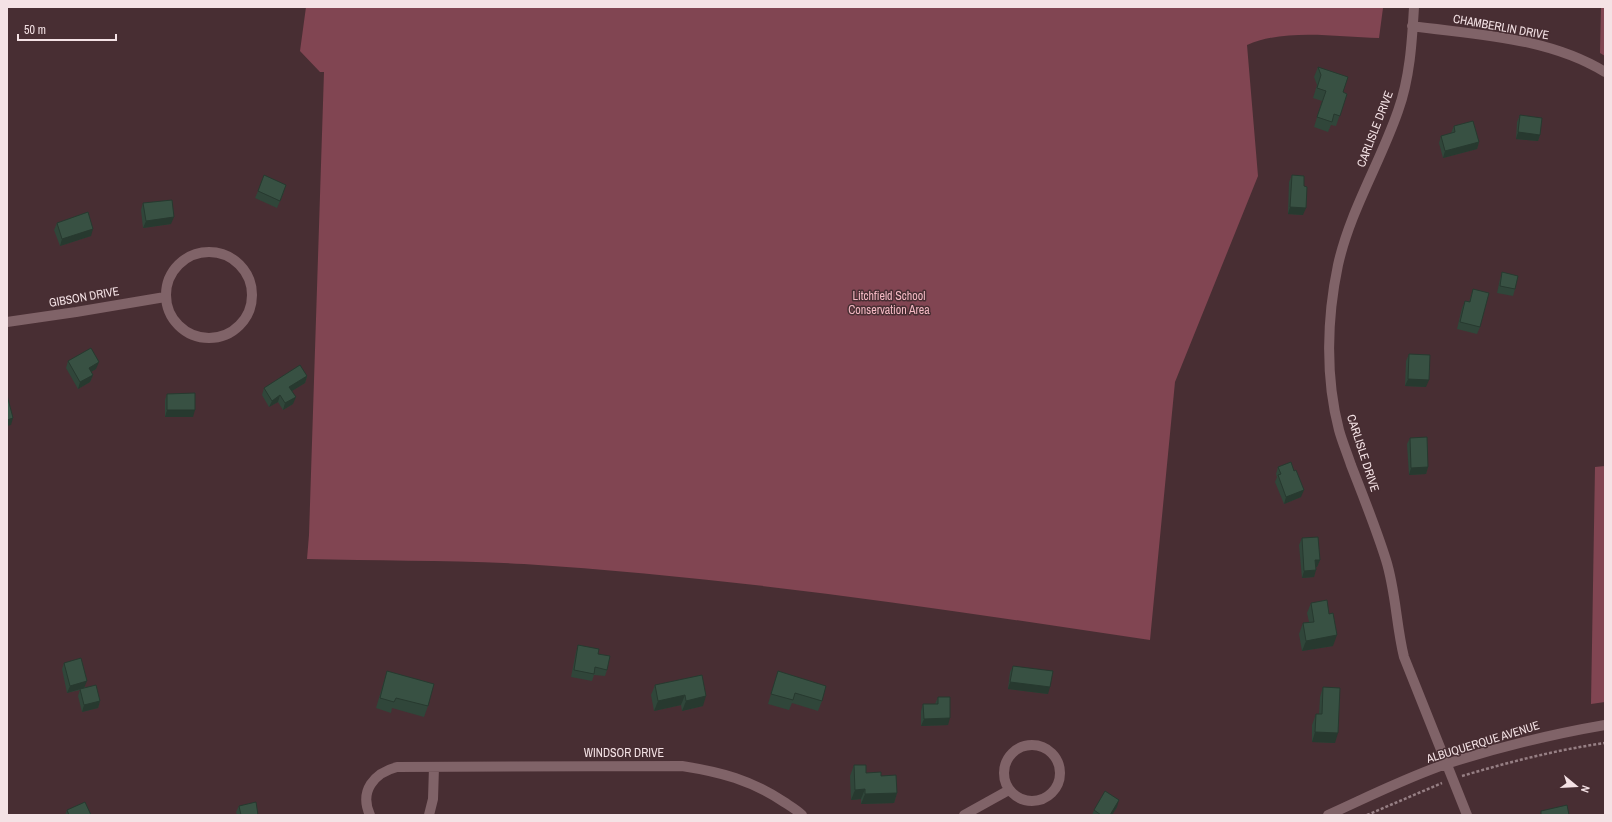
<svg xmlns="http://www.w3.org/2000/svg" width="1612" height="822" font-family="'Archivo Narrow',sans-serif">
	<style>
		.green { fill: #814552 }
		.lines { fill: none; stroke-linecap: round; stroke-linejoin: round }
		.path { stroke: #967f84; stroke-width: 2.5; stroke-dasharray: 3 2; stroke-linecap: butt }
		.minor { stroke: #806368; stroke-width: 10 }
		.wall { fill: #30463a }
		.shaded-wall { fill: #27392f }
		.building { fill: #385143; stroke: #27392f }
		.labels { text-anchor: middle; dominant-baseline: central; stroke-width: 3; stroke-linejoin: round; paint-order: stroke }
		.street-label { font-size: 12px; fill: #f4e2e5; stroke: #482e33 }
		.park-label { font-size: 12px; fill: #f4b9c3; stroke: #482e33 }
	</style>
	<rect width="100%" height="100%" fill="#482e33"/>
	<path class="green" d="M306,7H1388L1383,8L1379,38C1337,37 1286,28 1247,45L1258,176L1175,382L1150,640C942,609 734,577 524,564C452,560 379,561 307,559L309,535L324,72H320L300,51Z
		M1601,7H1605V56L1600,53Z
		M1605,466V702L1591,704L1595,467Z"/>
	<g class="lines">
		<path class="path" d="M1462,776C1509,762 1556,750 1605,743
			M1367,815L1442,783"/>
		<path class="minor" d="M1414,7C1412,41 1410,78 1398,111C1380,163 1350,211 1338,265C1327,317 1325,377 1339,430C1342,441 1347,453 1351,465C1363,496 1376,528 1386,560C1396,592 1396,625 1404,657L1467,815
			M1412,26C1477,35 1548,37 1605,72
			M166 295a43 43 0 1 1 86 0a43 43 0 1 1-86 0Z
			M7,322L76,312L165,297
			M1004 773a28 28 0 1 1 56 0a28 28 0 1 1-56 0Z
			M370,815C359,791 374,773 397,767L682,766C721,772 751,780 784,802C790,806 797,810 802,815
			M429,815L433,799L434,767
			M964,815L1009,790
			M1328,815C1368,797 1407,777 1449,763C1500,747 1552,734 1605,725"/>
	</g>
	<path class="wall" d="M1318,67L1343,92L1347,94L1336,126L1331,125L1328,132L1314,127L1322,101L1313,98L1317,85L1314,77Z
		M1520,115L1540,135L1538,141L1516,139L1517,122Z
		M1454,126L1479,142L1477,149L1443,158L1439,143L1441,136L1451,133Z
		M1292,175L1303,215L1288,214L1289,182Z
		M258,191L284,192L277,208L255,198Z
		M143,203L171,224L143,228L141,210Z
		M57,223L91,236L60,246L54,230Z
		M1502,272L1515,289L1513,296L1497,293L1500,279Z
		M1473,289L1480,327L1477,334L1457,329L1462,308L1465,301L1469,302Z
		M1409,354L1426,387L1405,386L1406,361Z
		M68,361L96,369L91,372L93,375L90,382L78,389L66,368Z
		M307,376L305,383L292,391L293,404L283,410L278,402L269,407L262,395L264,388Z
		M167,394L193,417H165V400Z
		M1410,438L1428,467L1426,474L1409,475L1407,444Z
		M1278,467L1294,471L1301,497L1284,504L1275,482L1277,477L1276,474Z
		M1302,538L1320,560L1317,567H1316L1314,577L1302,578L1299,545Z
		M1311,603L1333,646L1302,651L1299,634L1303,623L1309,622L1307,613Z
		M578,645L598,654L607,670L605,676L594,675L592,681L571,677L576,652Z
		M64,663L85,687L100,701L98,708L82,712L78,696L80,690L67,693L62,669Z
		M1013,666L1048,694L1008,689L1010,672Z
		M387,671L428,706L424,717L392,708L391,713L376,708L384,681Z
		M778,671L822,701L818,711L792,703L789,710L768,704Z
		M702,675L703,706L682,711L681,705L654,711L651,695L655,685Z
		M1323,687L1335,743L1312,742V725L1316,714H1319L1320,697Z
		M938,697L948,725L921,726V711L923,704H935Z
		M854,765L866,773L881,776L897,793L894,803L861,804V799L851,800L850,776Z
		M239,806L258,815H237L236,812Z
		M1117,807L1112,815H1092L1094,810Z
		M67,810L91,815H65Z"/>
	<path class="shaded-wall" d="M1518,132L1540,135L1538,141L1516,139Z
		M1479,142L1477,149L1443,158L1445,151Z
		M1290,207L1306,208L1303,215L1288,214Z
		M174,217L171,224L143,228L146,221Z
		M93,229L91,236L60,246L62,239Z
		M99,362L96,369L86,375L89,368Z
		M93,375L90,382L78,389L80,382Z
		M307,376L305,383L287,394L289,387Z
		M1408,379L1429,380L1426,387L1405,386Z
		M280,395L278,402L269,407L272,401Z
		M296,397L293,404L283,410L285,403Z
		M167,410H195L193,417H165Z
		M13,418L11,425L7,426V420Z
		M1428,467L1426,474L1409,475L1411,468Z
		M1304,490L1301,497L1284,504L1286,497Z
		M1315,560H1320L1317,567H1313Z
		M1316,570L1314,577L1302,578L1304,571Z
		M1337,635L1333,646L1302,651L1306,641Z
		M87,681L84,688L67,693L70,686Z
		M1010,682L1050,687L1048,694L1008,689Z
		M685,695L681,705L654,711L658,701Z
		M706,696L703,706L682,711L686,701Z
		M100,701L98,708L82,712L84,705Z
		M950,718L948,725L921,726L924,719Z
		M1315,732L1338,733L1335,743L1312,742Z
		M865,789L861,799L851,800L855,790Z
		M897,793L894,803L861,804L865,794Z
		M1119,800L1117,807L1112,815H1110Z"/>
	<path class="building" d="M1318,67L1348,77L1343,92L1347,94L1340,116L1334,114L1332,122L1317,117L1326,91L1317,88L1321,75Z
		M1520,115L1542,118L1540,135L1518,132Z
		M1473,121L1479,142L1445,151L1441,136L1455,132L1454,126Z
		M264,175L286,185L280,201L258,191Z
		M1292,175L1304,176V186L1307,187L1306,208L1290,207Z
		M172,200L174,217L146,221L143,203Z
		M88,212L93,229L62,239L57,223Z
		M1502,272L1518,276L1515,289L1500,286Z
		M1473,289L1489,293L1480,327L1460,322L1465,301L1470,302Z
		M91,348L99,362L89,368L93,375L80,382L68,361Z
		M1409,354L1430,355L1429,380L1408,379Z
		M300,365L307,376L289,387L296,397L285,403L280,395L272,401L264,388Z
		M195,393V410H167V394Z
		M7,395L13,418L7,420Z
		M1427,437L1428,467L1411,468L1410,438Z
		M1291,462L1294,471L1296,470L1304,490L1286,497L1278,475L1281,474L1278,467Z
		M1318,537L1320,560H1315L1316,570L1304,571L1302,538Z
		M1327,600L1329,614L1333,613L1337,635L1306,641L1303,623L1314,622L1311,603Z
		M578,645L599,649L598,654L610,656L607,670L595,667L594,674L574,670Z
		M81,658L87,681L70,686L64,663Z
		M1013,666L1053,671L1050,687L1010,682Z
		M387,671L434,684L428,706L396,698L394,702L380,698Z
		M778,671L826,686L822,701L795,693L793,700L771,694Z
		M702,675L706,696L686,701L685,695L658,701L655,685Z
		M96,685L100,701L84,705L80,689Z
		M1323,687L1340,688L1338,733L1315,732L1316,714H1322Z
		M938,697H950V718L924,719L923,704H938Z
		M854,765H866V773L881,772V776L896,775L897,793L865,794V789L855,790Z
		M1105,791L1119,800L1110,815H1101L1094,810Z
		M85,802L91,815H69L67,810Z
		M256,802L258,815H241L239,806Z
		M1567,805L1569,815H1541V811Z"/>
	<g class="labels">
		<g class="street-label">
			<text transform="translate(1501 27) rotate(10)">CHAMBERLIN DRIVE</text>
			<text transform="translate(1375 129) rotate(-69)">CARLISLE DRIVE</text>
			<text transform="translate(84 297) rotate(-10)">GIBSON DRIVE</text>
			<text transform="translate(1363 453) rotate(72)">CARLISLE DRIVE</text>
			<text transform="translate(1483 742) rotate(-17)">ALBUQUERQUE AVENUE</text>
			<text x="624" y="753">WINDSOR DRIVE</text>
		</g>
		<g class="park-label">
			<text x="889" y="296">Litchfield School<tspan x="889" dy="14">Conservation Area</tspan></text>
		</g>
	</g>
	<rect width="1612" height="822" fill="none" stroke="#f4e2e5" stroke-width="16"/>
	<g transform="translate(1576 786) rotate(108)" stroke="#482e33" stroke-width="3" paint-order="stroke">
	<path d="M0-3L7 15L0 10L-7 15Z" fill="#f4e2e5"/>
	<text y="-6" font-size="11" font-weight="bold" text-anchor="middle" fill="#f4e2e5">N</text>
	</g>
	<path d="M18 34v6h98v-6" fill="none" stroke="#f4e2e5" stroke-width="2"/>
	<text x="24" y="34" font-size="12" fill="#f4e2e5" stroke="#482e33" stroke-width="3" paint-order="stroke">50 m</text>
</svg>
